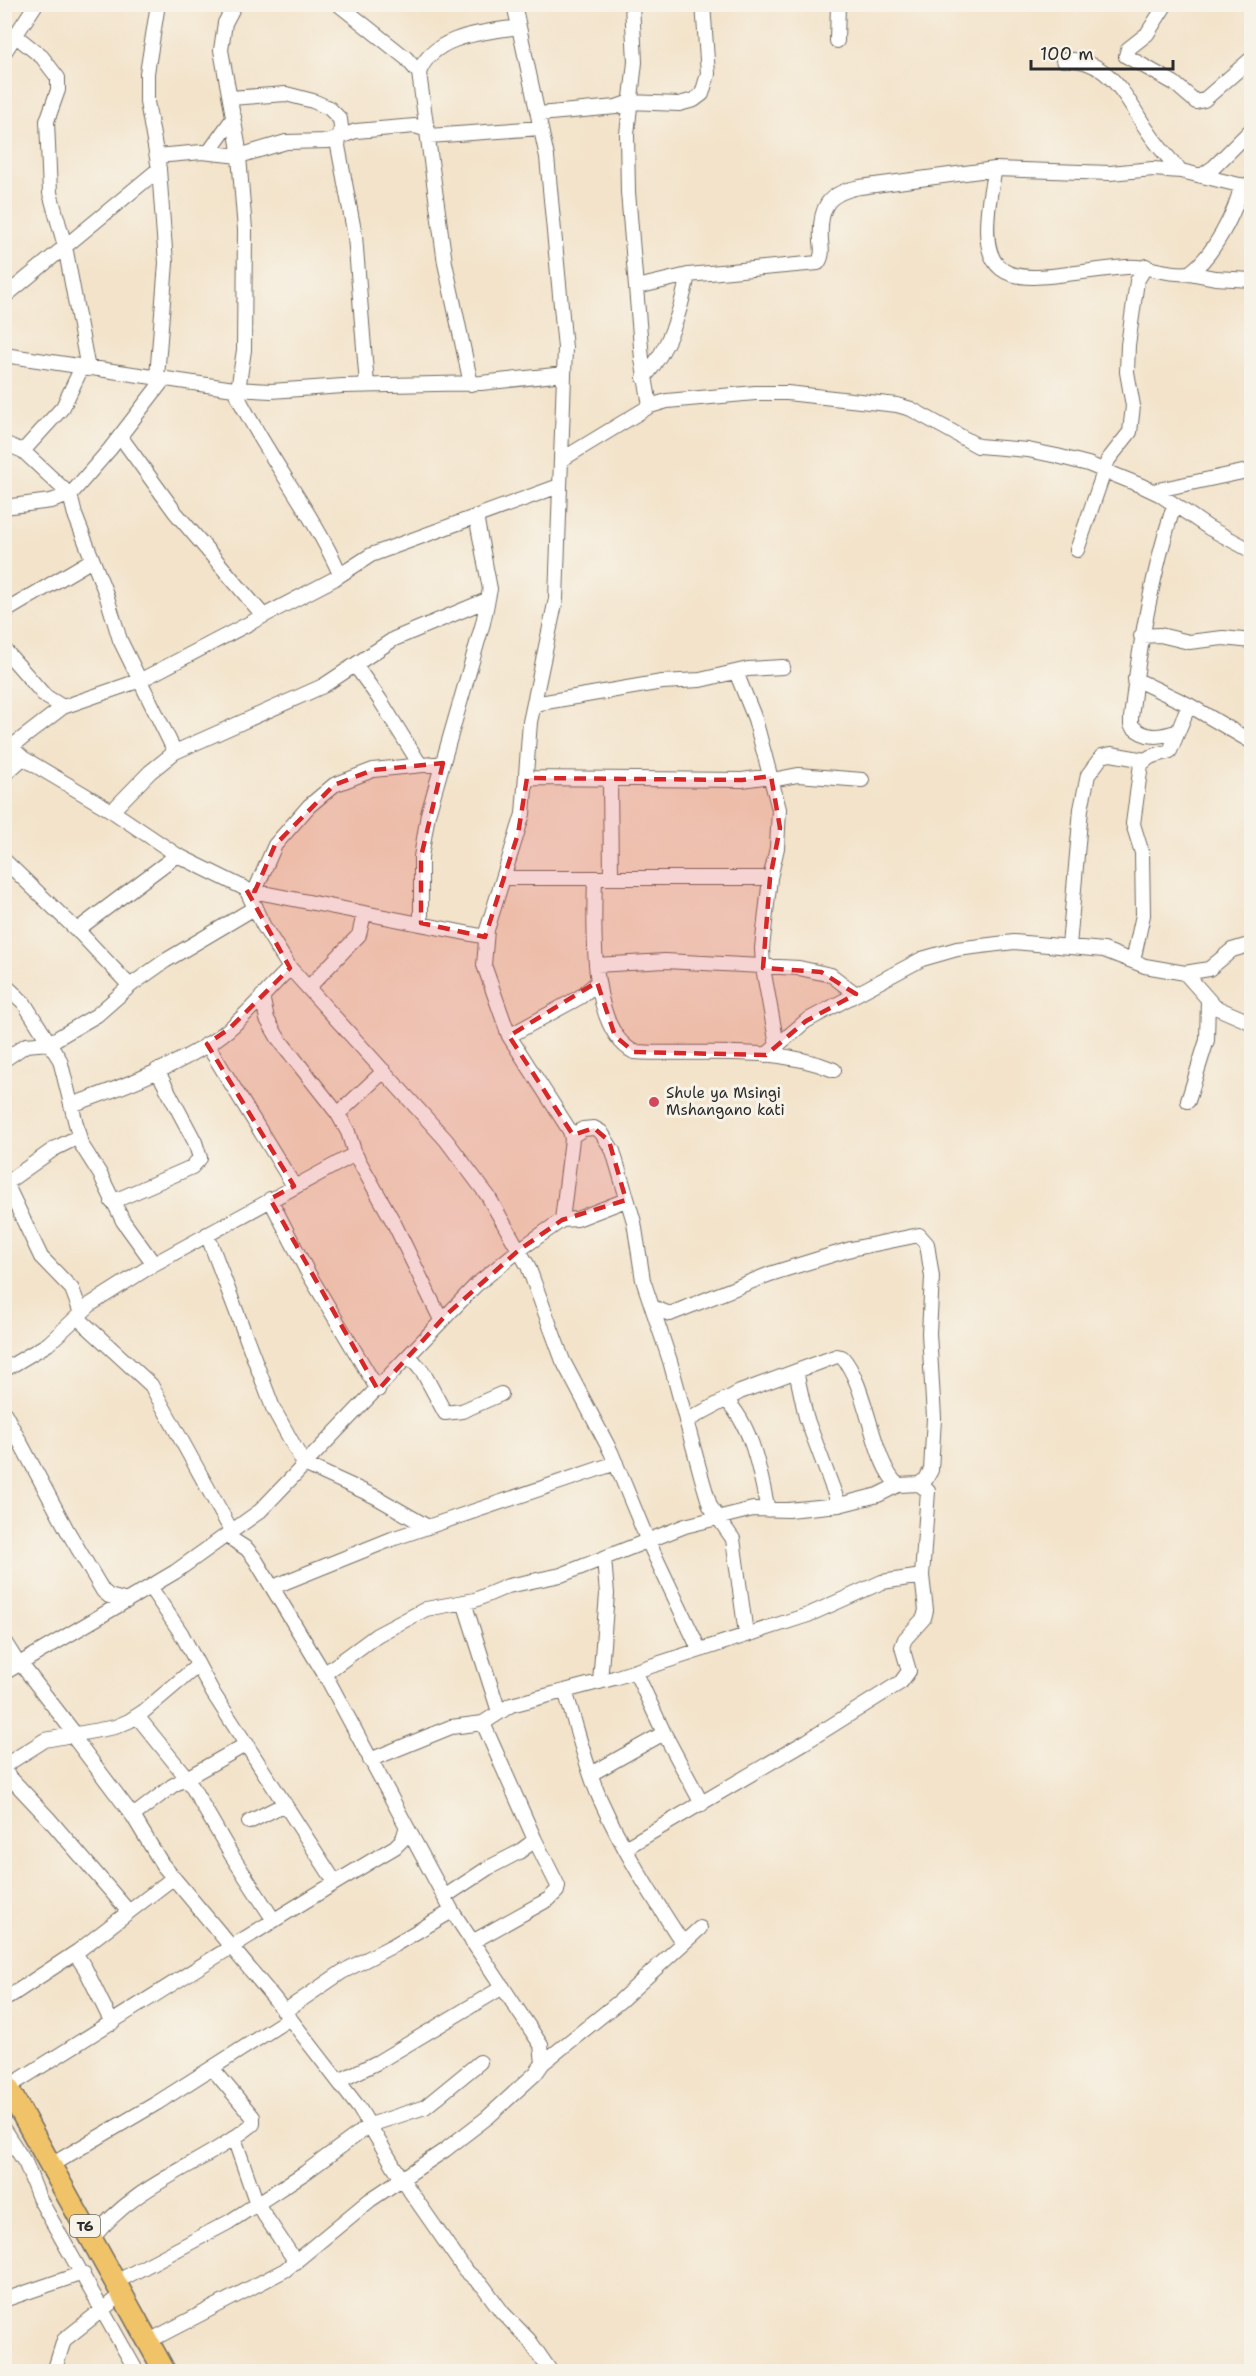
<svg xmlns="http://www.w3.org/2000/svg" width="1256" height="2376" font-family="'Shantell Sans',sans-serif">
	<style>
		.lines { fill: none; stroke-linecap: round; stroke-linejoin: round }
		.minor-casing { stroke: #716b63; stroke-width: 16 }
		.highway-casing { stroke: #716b63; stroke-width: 24 }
		.minor { stroke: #fff; stroke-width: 14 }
		.highway { stroke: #f0c369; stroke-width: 21 }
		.marked { fill: #d62828; fill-opacity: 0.2; stroke: #d62828; stroke-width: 4.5; stroke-dasharray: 12 8; stroke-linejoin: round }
		.poi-dot { fill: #d1495b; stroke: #f7f3e8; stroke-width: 2 }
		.labels { text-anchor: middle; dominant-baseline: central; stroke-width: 6; stroke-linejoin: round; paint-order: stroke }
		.shield { fill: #f7f3e8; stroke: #686764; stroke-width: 1.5 }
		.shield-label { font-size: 14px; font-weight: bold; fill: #2b2b2b }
		.poi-label { font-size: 15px; fill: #2b2b2b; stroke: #f7f3e8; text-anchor: start }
	</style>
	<rect width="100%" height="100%" fill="#f7f3e8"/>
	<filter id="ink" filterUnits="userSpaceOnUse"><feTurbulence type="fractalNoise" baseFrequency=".0167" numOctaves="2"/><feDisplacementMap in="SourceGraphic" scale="12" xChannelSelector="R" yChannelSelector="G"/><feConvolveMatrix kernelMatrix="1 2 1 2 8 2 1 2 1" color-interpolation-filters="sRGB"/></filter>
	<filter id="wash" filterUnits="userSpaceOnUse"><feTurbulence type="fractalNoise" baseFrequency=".008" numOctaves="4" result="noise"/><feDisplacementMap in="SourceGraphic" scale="24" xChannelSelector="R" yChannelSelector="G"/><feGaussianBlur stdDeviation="1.35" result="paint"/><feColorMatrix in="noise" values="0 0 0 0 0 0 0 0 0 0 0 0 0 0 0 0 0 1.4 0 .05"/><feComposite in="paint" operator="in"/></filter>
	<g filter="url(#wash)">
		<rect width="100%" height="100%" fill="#f3e3ca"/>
	</g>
	<g filter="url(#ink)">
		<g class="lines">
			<defs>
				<path id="minor" d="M235,4L225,23L221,50L238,144L245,230L244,350L238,390
					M338,4L406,58L419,73L445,263L471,384
					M632,4L635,62L627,134L628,192L642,359L650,406
					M1166,4L1147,34L1128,49L1126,56L1174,83L1196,102L1204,100L1252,58
					M16,36L42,57L58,78V90L47,121L50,193L65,246L88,369
					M837,41L838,4
					M4,53L36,4
					M1063,60C1107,57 1125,95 1145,127C1156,144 1167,157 1181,171
					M419,73C432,35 485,32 519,27
					M230,98L286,94L313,101L329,108L340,119L341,127L338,146L355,236L367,385
					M539,114L616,107L630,102L679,104L694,100L702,94L708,74L703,4
					M429,136L541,128
					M209,152L234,117
					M157,156L202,152L239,156L286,142L329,141L356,131L415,126L428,130
					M995,169C964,311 1027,275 1127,267C1150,265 1168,276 1189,273C1212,258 1237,211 1241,185
					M1201,176L1214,167L1252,129
					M1189,273L1215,278L1252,280
					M637,287L688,275L818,263C823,256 822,249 821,241C819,207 827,193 860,187L995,169L1110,173L1153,169L1181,171L1252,188
					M4,297L159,169
					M4,355L234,389L271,391L343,386L481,383L564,374
					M157,377L166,263L159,169L147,102V73L158,4
					M644,378C670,347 680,313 688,275
					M234,389C265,454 311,509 340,574
					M120,436L175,512L262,614
					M4,443L23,451L70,495L75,515L106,594L120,640L175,752
					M23,451L63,407L82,367
					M561,460L650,406L667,401L755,393H787L897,405L911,409L978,446L1028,450L1057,456L1088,464L1142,486L1159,494L1209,528L1252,551
					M1153,491L1252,470
					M1174,505C1152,575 1139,645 1131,718V725C1145,740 1161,737 1178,731
					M4,507L51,501L70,495L110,449L164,379
					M1077,550L1108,460L1130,432L1133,406L1127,372L1128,345L1137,281L1146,266
					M4,612L92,560
					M1141,636L1160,635L1189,642L1223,638L1252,641
					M4,649L45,696L63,707
					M355,665L380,700L419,763
					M736,672L755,719L779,809L777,848L770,878L762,948L763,968L779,1056
					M1135,679L1189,705L1252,742
					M534,704L662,682L700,680L748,669L783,667
					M4,741L23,758L112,811L177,855L246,889L263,925L290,968L446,1140L488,1196L528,1266L563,1361L611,1452L647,1539L699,1649
					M11,747L63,707L141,680L334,579L371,555L559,486
					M4,775L23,758
					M527,778L742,780L771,776
					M610,779L611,877
					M772,780L798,775L862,780
					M112,811L150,772L175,752L323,686L394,639L487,600
					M4,860L82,935L130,986
					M504,878H770
					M595,878C594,924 588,1028 634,1052C701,1056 770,1044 834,1070
					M248,890L486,937
					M255,891L275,845L309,806L334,785L373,770L443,763
					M421,923V857L428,814L483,623L490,589L476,516
					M77,930L177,855
					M1069,946L1081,809L1088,775L1102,756L1111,754L1145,760
					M1133,961L1143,915L1142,853L1133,824L1141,764L1150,757L1170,751L1189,705
					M596,965L665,961L799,968L831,975L856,994
					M1185,973L1209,969L1232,950L1252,944
					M4,984L24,1003L60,1060L81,1144L100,1174L123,1221L154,1264
					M308,988L359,935L364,914
					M262,996L267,1019L278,1038L338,1114L348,1132L355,1154L394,1223L441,1320
					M509,1036L580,997L598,982
					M207,1044L294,1186
					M766,1055L806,1021L922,959L957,949L1014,942L1104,950L1145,966L1185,973L1215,1007L1252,1023
					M4,1060L26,1045L49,1043L97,1015L131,985L165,961L256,907
					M1188,1101L1207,1040L1208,1000
					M71,1105C118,1089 190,1061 228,1030C251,1011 269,988 290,968
					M338,1114L384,1071
					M572,1136L583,1129L594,1128L601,1132L613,1151L634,1222L643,1280L670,1361L702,1479L710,1506L733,1539L746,1634
					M4,1179L41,1257L72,1289L81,1313
					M6,1183L54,1149L78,1137
					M270,1199L307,1271L378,1390
					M112,1202L192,1167L200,1158L195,1142L157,1070
					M562,1220L577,1219L626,1200
					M207,1234L273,1408L304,1464L376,1497L428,1527
					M652,1307L670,1314L770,1274L851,1249L919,1235L927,1244L932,1277L929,1333L934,1418L931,1470L926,1479L919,1484
					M77,1317L151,1385L232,1532
					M410,1357L423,1372L445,1413L462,1411L501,1394
					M4,1370L48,1344L91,1304L154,1264L355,1154
					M796,1371L806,1417L839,1505
					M725,1399C753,1426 760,1473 768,1510
					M4,1412L67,1530L103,1591L109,1596L127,1601
					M150,1587L181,1633L213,1693L335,1882
					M273,1587L392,1539L616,1463
					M464,1602L499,1712
					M4,1641L19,1665
					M21,1664L75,1734
					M635,1671L664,1733L702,1804
					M4,1673L175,1572L260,1511L476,1285L519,1250L562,1220L572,1139L570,1131L509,1036L484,965L487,930L523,814L530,722L556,599L565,348L547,157L514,4
					M324,1674L377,1635L426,1609L475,1600L508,1586L561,1575L685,1526L753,1509L788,1510L839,1505L878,1495L898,1485
					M600,1682L607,1594L604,1558
					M565,1691C577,1727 585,1765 600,1799C623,1850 652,1896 682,1942
					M137,1716L187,1778L232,1856L273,1919
					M72,1735L133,1816L162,1864L274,1998L359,2108L401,2178L465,2270L483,2286L502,2312L529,2340L551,2372
					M370,1760L451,1727L483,1723L511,1705L614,1678L808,1615L882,1582L922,1576
					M4,1766L45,1740L115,1727L129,1721L143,1712L197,1666
					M4,1771L49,1819L129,1912
					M591,1774L664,1733
					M133,1816L172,1786L247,1744
					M249,1822L285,1804
					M625,1848L807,1741L901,1682L909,1671L902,1647L905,1639L924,1618L926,1610L922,1576L928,1491L919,1484L898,1485C872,1463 868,1386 842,1357L837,1356L740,1392L686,1421
					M444,1897L488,1868L519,1852L535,1840
					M472,1942L549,1899L557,1891L558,1886L535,1840L483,1723
					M75,1953L85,1968L112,2023
					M4,2000L78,1951L173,1878
					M285,2011L342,1972L394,1945L452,1911
					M543,2063L620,2001L700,1928
					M339,2081L378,2062L503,1987
					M8,2087C137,2007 264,1924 395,1847L403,1839L406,1829
					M4,2130L26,2164L39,2198L137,2372
					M234,2138L257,2204L296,2262
					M51,2165L157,2103L290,2018
					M92,2239C138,2181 198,2168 253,2124V2117L212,2068
					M116,2282L229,2222L306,2172L370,2125L425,2107L480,2062
					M4,2300L83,2273
					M149,2341L285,2270L370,2200L445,2150L488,2117L536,2073L543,2063L541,2045L452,1911L328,1680L255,1559L247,1549L227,1536
					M54,2372L64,2340L122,2294"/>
				<path id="highway" d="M4,2081L165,2372"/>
			</defs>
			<use href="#minor" class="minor-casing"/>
			<use href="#highway" class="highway-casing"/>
			<use href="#minor" class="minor"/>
			<use href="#highway" class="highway"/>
		</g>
	</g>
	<path class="marked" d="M443,763L421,857V923L485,937L518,834L527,778L742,780L771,776L780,828L770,878L763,968L821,972L856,994L806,1021L766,1055L634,1052L615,1036L597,982L509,1036L573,1135L594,1128L609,1141L626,1200L562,1220L519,1250L446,1315L378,1390L270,1199L294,1186L207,1044L229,1029L290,968L246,889L255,891L275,845L334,785L373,770Z"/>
	<circle class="poi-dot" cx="654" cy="1102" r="6"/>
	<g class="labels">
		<rect class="shield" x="70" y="2215" width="30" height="22" rx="4.5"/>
		<g class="shield-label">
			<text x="85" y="2226">T6</text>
		</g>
		<g class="poi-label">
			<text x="666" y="1093">Shule ya Msingi<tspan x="666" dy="17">Mshangano kati</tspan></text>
		</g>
	</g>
	<rect width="1256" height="2376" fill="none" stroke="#f7f3e8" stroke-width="24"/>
	<path d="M1031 60v9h142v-9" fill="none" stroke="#2b2b2b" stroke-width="3"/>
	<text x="1040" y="60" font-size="18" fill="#2b2b2b" stroke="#f7f3e8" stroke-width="4.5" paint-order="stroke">100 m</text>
</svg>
